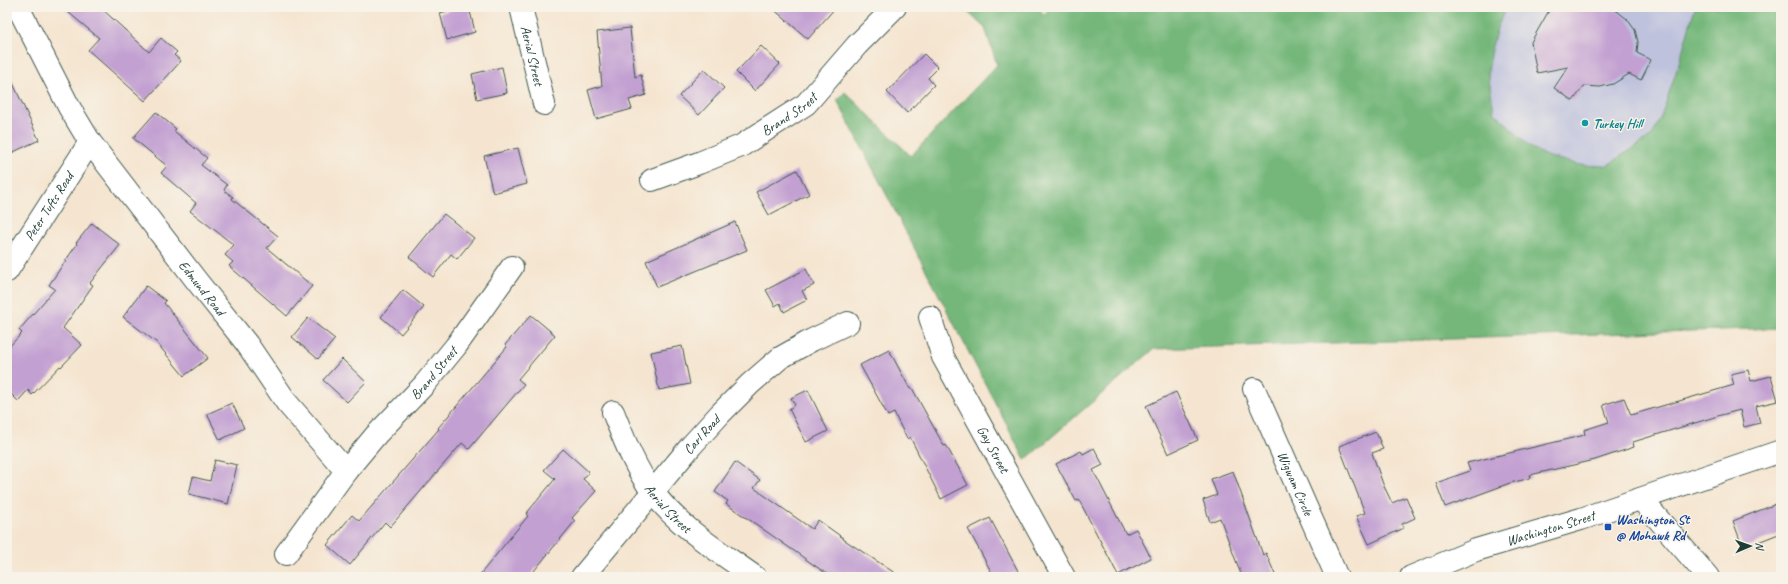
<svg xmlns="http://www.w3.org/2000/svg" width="1788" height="584" font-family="Caveat,sans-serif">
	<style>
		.industrial { fill: #bfc2dd }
		.forest { fill: #75b77a; stroke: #4a7a57 }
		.building { fill: #c2a0d2 }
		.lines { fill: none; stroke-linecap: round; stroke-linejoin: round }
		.minor-casing { stroke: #3f564b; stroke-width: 24 }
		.minor { stroke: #fff; stroke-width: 22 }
		.culture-dot { fill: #0f9aa8; stroke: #f7f3e8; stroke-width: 1.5 }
		.transit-dot { fill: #1a4fb4; stroke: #f7f3e8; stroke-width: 1.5 }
		.labels { text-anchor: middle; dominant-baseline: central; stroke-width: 3; stroke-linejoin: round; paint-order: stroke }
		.street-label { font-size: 14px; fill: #1f3d34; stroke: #f7f3e8 }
		.culture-label { font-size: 14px; font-weight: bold; fill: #0d838f; stroke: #f7f3e8; text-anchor: start }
		.transit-label { font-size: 14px; font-weight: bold; fill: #164399; stroke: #f7f3e8; text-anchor: start }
	</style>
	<rect width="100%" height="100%" fill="#f7f3e8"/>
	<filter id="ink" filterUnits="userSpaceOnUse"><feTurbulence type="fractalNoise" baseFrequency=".025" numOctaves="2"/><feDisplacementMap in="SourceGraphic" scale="8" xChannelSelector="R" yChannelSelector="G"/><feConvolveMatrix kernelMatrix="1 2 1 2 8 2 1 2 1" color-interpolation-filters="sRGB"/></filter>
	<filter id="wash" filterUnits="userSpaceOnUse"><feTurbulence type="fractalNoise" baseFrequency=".012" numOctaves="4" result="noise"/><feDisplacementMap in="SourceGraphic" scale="16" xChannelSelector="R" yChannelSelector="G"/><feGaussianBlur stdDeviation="0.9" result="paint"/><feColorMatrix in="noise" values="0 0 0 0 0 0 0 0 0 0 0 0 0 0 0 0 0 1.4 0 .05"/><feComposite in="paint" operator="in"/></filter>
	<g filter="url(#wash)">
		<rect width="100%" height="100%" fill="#f5e5d0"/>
		<path class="industrial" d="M1506,7H1695L1679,63L1662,114L1652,136L1606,166L1580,165L1546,156L1531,148L1494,111L1488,73L1490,54L1497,28Z"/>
		<path class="forest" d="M962,7H1037L1044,14L1052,7H1506L1497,28L1490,54L1488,73L1494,111L1531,148L1546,156L1580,165L1606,166L1652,136L1662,114L1679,63L1695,7H1781V328L1154,349L1025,460L837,100L845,92L911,156L997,65L985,28Z"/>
		<g id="blocks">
			<path class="building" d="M62,7H100L149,52L161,38L177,52L174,55L181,61L145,101L88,50L99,38Z
				M462,7H469L475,32L447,40L440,13Z
				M771,7H836L808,39Z
				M1551,7H1606L1617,11L1627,19L1635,30L1638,42L1637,53L1651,60L1641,80L1629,74L1613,84L1600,87L1584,86L1573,101L1554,88L1568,67L1537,73L1531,42Z
				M630,28L635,77L641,75L646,95L629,100L632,109L596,119L588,90L602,86L597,32Z
				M761,46L780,64L755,91L736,72Z
				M924,54L938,68L928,78L934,85L907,113L887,92Z
				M502,67L507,93L477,99L472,74Z
				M704,69L724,88L699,115L679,96Z
				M7,70L39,140L7,155Z
				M156,112L176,129L174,131L207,158L201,165L227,185L224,190L233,197L232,199L278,236L267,248L312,286L287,316L229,266L233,262L225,255L234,245L190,211L196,203L161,173L167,166L133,138Z
				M518,148L527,184L493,193L484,156Z
				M797,170L809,194L769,215L756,192Z
				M444,214L474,238L457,259L451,254L433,277L409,257Z
				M735,222L747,250L657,287L646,261Z
				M92,223L120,245L90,283L93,285L63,328L82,345L61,367L60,366L32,395L28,390L18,401L7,390V349L22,333L19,330L55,289L49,285L77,244L76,243Z
				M806,269L814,285L802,291L807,300L784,312L780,303L775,306L766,290Z
				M146,286L166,301L164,303L208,358L184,376L156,342L123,317Z
				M403,290L424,307L401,334L381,317Z
				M531,315L555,335L518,379L524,384L469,449L462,443L390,527L385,522L350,565L327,545L352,515L359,521L439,429L438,428L507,347L505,345Z
				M308,318L335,339L318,359L292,337Z
				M682,346L690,384L659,390L651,352Z
				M889,350L910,389L912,388L944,446L946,445L968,485L941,499L910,437L907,439L894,413L888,416L860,365Z
				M342,359L366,382L347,402L323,380Z
				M1748,370L1751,381L1771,376L1778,401L1756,406L1760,423L1744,427L1740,410L1721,415L1633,442L1634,447L1595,460L1530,475L1531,478L1510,483L1445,507L1436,483L1470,471L1467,463L1585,435L1584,430L1609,422L1603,405L1624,398L1631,415L1734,385L1731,374Z
				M808,390L828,431L806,442L789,409L795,405L791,398Z
				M1176,392L1198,440L1168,454L1146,406Z
				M232,403L244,428L220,440L207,414Z
				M1376,432L1383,449L1372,453L1383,484L1392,503L1406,497L1415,518L1402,524L1404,528L1369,544L1356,516L1365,513L1339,446Z
				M1094,448L1103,465L1093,470L1126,534L1136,529L1151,558L1118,575L1079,500L1076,501L1056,464L1081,451L1083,454Z
				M563,449L589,472L583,479L596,491L572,518L575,521L529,577H478L528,516L526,514L555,479L544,470Z
				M215,460L237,465L228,504L189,494L193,477L210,481Z
				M735,462L760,480L754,488L812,529L818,520L843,538V539L901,577H831L760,527L726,504L728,501L715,492Z
				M1233,471L1263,555L1266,553L1276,577H1242L1220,518L1210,522L1203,500L1217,495L1211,479Z
				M1781,502V533L1743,548L1733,521Z
				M990,518L1018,571L1006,577H994L968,529Z"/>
		</g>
	</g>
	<g filter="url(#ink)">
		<use href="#blocks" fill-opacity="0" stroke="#3f564b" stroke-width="1"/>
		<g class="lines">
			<defs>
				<g id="minor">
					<path id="s1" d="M18,7L69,107L90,142L196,280L247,344L287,403L346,471"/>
					<path id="s2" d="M521,7L544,104"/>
					<path id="s3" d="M652,180L699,163L741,146L806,104L857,45L895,7"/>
					<path id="s4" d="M7,271L90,142"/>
					<path id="s5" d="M930,317L943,357L1064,577"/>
					<path id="s6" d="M1254,389L1337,577"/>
					<path id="s7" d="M613,412C624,439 635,468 652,491C678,527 720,552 755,577"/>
					<path d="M1641,499L1708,577"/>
					<path id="s8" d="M286,554L346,471L376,435L424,385L456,346L512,267"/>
					<path id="s9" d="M582,577L691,446L720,414L750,384L780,358L812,340L848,323"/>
					<path id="s10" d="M1411,577L1476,550L1581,519L1781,451"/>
				</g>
			</defs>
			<use href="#minor" class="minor-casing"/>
			<use href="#minor" class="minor"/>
		</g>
	</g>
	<circle class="culture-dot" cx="1585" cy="123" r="4"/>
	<rect class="transit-dot" x="1604" y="523" width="8" height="8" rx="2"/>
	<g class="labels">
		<g class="street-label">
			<text stroke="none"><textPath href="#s2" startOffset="50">Aerial Street</textPath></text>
			<text stroke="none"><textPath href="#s3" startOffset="153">Brand Street</textPath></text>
			<text stroke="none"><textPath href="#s4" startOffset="77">Peter Tufts Road</textPath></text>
			<text stroke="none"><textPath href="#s1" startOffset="337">Edmund Road</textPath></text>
			<text stroke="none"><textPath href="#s8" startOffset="234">Brand Street</textPath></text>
			<text stroke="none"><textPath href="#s9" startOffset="186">Carl Road</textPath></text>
			<text stroke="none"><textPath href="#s5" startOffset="147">Gay Street</textPath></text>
			<text stroke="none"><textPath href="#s6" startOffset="103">Wigwam Circle</textPath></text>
			<text stroke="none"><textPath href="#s7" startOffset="112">Aerial Street</textPath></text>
			<text stroke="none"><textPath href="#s10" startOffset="148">Washington Street</textPath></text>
		</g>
		<g class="culture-label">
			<text x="1593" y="123">Turkey Hill</text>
		</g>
		<g class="transit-label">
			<text x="1616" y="519">Washington St<tspan x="1616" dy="16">@ Mohawk Rd</tspan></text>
		</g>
	</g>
	<rect width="1788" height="584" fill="none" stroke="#f7f3e8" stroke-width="24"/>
	<g transform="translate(1750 546) rotate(88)" stroke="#f7f3e8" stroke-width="3" paint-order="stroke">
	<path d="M0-3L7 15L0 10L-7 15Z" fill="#1f3d34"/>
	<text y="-6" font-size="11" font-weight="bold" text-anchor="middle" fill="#1f3d34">N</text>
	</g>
</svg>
